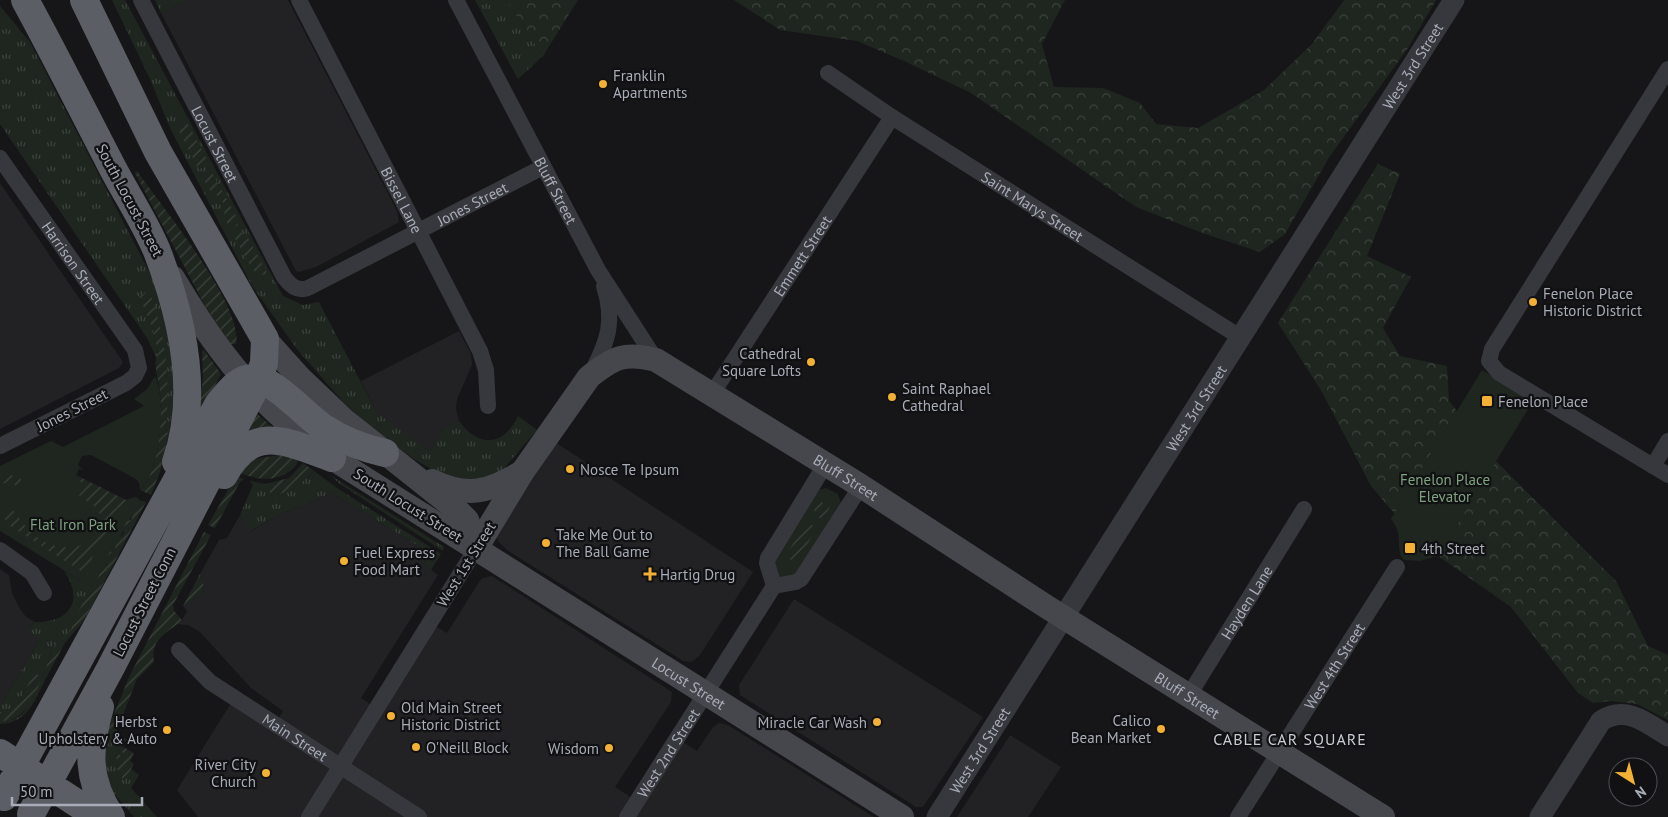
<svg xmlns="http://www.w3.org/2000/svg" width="1668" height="817" font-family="'PT Sans',sans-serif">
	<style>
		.built { fill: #222225 }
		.grass { fill: url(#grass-tufts) }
		.forest { fill: url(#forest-crowns) }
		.park { fill: #1e261f }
		.garden { fill: url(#garden-furrows) }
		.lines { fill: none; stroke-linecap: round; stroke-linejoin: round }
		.minor { stroke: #37383d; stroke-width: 16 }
		.tertiary { stroke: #37383d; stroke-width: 21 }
		.secondary { stroke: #45474d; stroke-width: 24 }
		.trunk { stroke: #5b5e65; stroke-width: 28 }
		.poi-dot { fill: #f2b134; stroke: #111113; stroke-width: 2 }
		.labels { text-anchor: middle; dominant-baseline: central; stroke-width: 4.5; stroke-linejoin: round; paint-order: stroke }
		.street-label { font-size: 15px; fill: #a8adb8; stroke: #111113 }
		.poi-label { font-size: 15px; fill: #a8adb8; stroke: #111113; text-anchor: start }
		.park-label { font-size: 15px; fill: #7fa381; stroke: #111113 }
		.neighbourhood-label { font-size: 16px; letter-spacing: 1px; fill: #c9ccd4; stroke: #111113 }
	</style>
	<defs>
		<pattern id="grass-tufts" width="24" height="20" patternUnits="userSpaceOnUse" patternTransform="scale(1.25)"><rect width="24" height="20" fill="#1e261f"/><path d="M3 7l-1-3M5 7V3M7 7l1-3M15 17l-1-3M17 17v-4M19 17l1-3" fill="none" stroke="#3c433d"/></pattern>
		<pattern id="forest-crowns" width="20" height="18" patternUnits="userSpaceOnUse" patternTransform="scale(1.25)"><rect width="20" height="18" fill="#1e261f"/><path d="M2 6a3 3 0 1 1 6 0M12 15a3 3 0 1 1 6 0" fill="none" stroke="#3c433d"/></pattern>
		<pattern id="garden-furrows" width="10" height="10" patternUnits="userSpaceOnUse" patternTransform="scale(1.25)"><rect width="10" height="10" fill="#1e261f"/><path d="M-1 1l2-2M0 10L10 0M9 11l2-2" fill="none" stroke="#3c433d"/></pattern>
	</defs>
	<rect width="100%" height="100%" fill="#161618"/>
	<path class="built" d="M187,0H288L397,211L399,222L316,267L299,272L296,271L161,13Z
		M0,183L123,362L119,368L0,429Z
		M459,331L471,354L472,365L457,399L456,409L459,421L444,428L429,451L383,419L377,413L361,381Z
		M555,442L753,572L700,655L692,662L683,661L507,550L498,541L496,535Z
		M332,493L423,549L425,565L438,575L361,698L376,708L430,623L447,633L479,582L483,578L492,576L672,692L671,702L615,787L637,801L677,738L697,751L713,727L719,723L728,725L874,817H198L177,790L234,698L275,724L283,711L251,688L200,632L188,625L175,624L182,620L187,611L183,606L203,594L204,586L200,574L219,540L227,538L240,515L252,531L276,516Z
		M0,569L9,575L12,593L19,607L26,617L35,622L29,628L40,639L0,706Z
		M794,599L983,717L923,807H916L740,695L739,685Z
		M1010,735L1061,767L1028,817H957Z"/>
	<path class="grass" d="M112,0H125L283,296L303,305L319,302L377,413L429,451L444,428L459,421C479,448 503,447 518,416L537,430L501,472L468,482L433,470L414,459L374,430L344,403L296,348L252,286L170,128L150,79Z
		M155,0H187L161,13Z
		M475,0H506L543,56L518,79Z
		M0,6L30,42L157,287C172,335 178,383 169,433L165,432L167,410L149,291L139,296L152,327L158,353L156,357L147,338L0,124Z
		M314,471L337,488L441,554L431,570L425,565L423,549L332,493L276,516L251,531L240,515L253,485L250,481L266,484L269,492L309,477Z
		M330,475L444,547L443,551L340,484Z
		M136,497L140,500L71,626L72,628L57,645L54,644L50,653L51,654L43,676L46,678C35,700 28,723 0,724V721C30,721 31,700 32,676C24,691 19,710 0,712V706L40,639L27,631L35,622C69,623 85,601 64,571L83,582L126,500Z
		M106,733L119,737L118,749L123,753L122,756L116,754L117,769L124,780L131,769L139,775L131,788L157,817H134L111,790L102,772Z"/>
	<path class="forest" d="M506,0H578L543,56Z
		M734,0H1065L1042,44L1054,87L1103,88L1140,103L1156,124L1198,128L1264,90L1312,44L1344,0H1436L1408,48L1330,156L1285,234L1260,252L1205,234L1136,207L971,93L904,61L857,41L780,30Z
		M1378,164L1400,174L1367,256L1411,277L1383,328L1400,356L1447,366L1449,401L1496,461L1616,581L1648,646L1668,655V720L1637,704L1611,701L1593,703L1578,693L1511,607L1438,556L1394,513L1371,486L1322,392L1278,323Z"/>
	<path class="park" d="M1482,370L1533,401L1438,556L1420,561L1404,560C1394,550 1405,536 1391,519Z
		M155,376C167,400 161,471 140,490L139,483L136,479L91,455L82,456L78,465L83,470L79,469L76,476L126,500L136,497L141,502C135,509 117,542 114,551L110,552L105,561L107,564L100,572L97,583H94L91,587L0,531V466L51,441L63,447L144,406L134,399L147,389Z
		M826,488L838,494L841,503L796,576L780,577L776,574L774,560L818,490Z"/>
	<path class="garden" d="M186,120L206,158V165L199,170L179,131L180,127Z
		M137,171C160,204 244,306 236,344H231L205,306L135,173Z
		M211,171L239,221L237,226L232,227C220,220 227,211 223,203C220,194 214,195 209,189C207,186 205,182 203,178Z
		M241,232L247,236L268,274L259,275L252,269L233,235Z
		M149,291C167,338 171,382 165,432L169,433L160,472L151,495L140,490C160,472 164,412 159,386C157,376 153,362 158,353L152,327L139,296Z
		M204,350L221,374L202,411L200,410L203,376L202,351Z
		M254,411L272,427L242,434Z
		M279,455L299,460C287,483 259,482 238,472L255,459Z
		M303,463L314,471C304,481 284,500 269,492L266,484L289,478Z
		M6,473L21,479L25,484L18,487L9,482L0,484V476Z
		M76,475L126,500L124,509L113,521L107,537L93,555L87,575L10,526L2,515L4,512L14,511C23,524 32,536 47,543C68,553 103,546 103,518L94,506L79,496L84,487Z
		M236,476L244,479L240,482L215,528L208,525Z
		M140,500L146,502L85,619L65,643L46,678L43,677C33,696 26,722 0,721V712C19,710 24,691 32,676L35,674L43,676L51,654L50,653L55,644L57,645L72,628L70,626L94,583L97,582L100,572L107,564L105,561L110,552L114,551L117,541L124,533L123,530L127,521L131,520L134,510L141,502Z
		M815,502L819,505L821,502L830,507L828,510L832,512L828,519L824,516L822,519L813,514L815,511L811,508Z
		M807,522L817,528L796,563L785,556Z
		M204,532L211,535L173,605L174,611L182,620C168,633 150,638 154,662L137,679L115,735L106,733L130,675Z
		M200,574L204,586L203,594L183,606Z
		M119,737L127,739L123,747L134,753L130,761L134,764L124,781L117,769L116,753L122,756L123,753L118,749Z"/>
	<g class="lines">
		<g class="minor">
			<path id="s1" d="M141,0L284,277C290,285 297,292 308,288L543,167"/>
			<path id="s2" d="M299,0L480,351L486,370L488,406"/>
			<path id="s3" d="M456,0L598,270L656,360"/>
			<path d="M1668,69L1492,349L1489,361L1499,373L1668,475"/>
			<path id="s4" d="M828,73L892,117L1240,337"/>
			<path id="s5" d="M0,158L135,350L139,368L135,376L126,383L0,446"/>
			<path d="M592,372C608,341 615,321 604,286"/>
			<path id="s6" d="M712,394L892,117"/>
			<path d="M1653,466L1668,441"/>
			<path d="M0,550L32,573L44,593"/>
			<path d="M774,586L767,563L768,558L825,465"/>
			<path id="s7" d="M179,650L210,682L419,817"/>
			<path id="s8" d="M1189,695L1304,509"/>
			<path d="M309,817L477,547"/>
			<path id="s9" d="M627,817L774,586L796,582L801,579L861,486"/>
			<path id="s10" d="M1238,817L1397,567"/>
		</g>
		<g class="tertiary">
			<path id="s11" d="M937,817L1454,0"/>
			<path d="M1540,817L1601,721C1625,705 1646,722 1668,736"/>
		</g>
		<g class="secondary">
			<path id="s12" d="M173,278C204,330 240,382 287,422C301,434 317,446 332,458L902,817"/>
			<path d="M265,339L300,378L344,420L457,510L467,520L477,547"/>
			<path d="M432,481C468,498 489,492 522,472"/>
			<path id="s13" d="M477,547L523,471L589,377C614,357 625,352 656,360L861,486L1047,607L1383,817"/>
		</g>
		<path class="trunk" d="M25,0C54,53 81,107 109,161C124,191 144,220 157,251C182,316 200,394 176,462
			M224,475C252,422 287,442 332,458
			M100,707C88,749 86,779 111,817
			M0,753L98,817
			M4,797L219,403C228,393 238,378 252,378C272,377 307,417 324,428C344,441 362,448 385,453
			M31,814L110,669L257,384L264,363L265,339L158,152L84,0"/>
	</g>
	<g class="poi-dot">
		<circle cx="603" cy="84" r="5"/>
		<circle cx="1533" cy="302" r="5"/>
		<circle cx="811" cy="362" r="5"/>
		<circle cx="892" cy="397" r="5"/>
		<rect x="1481" y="395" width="12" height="12" rx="2.5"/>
		<circle cx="570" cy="469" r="5"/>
		<circle cx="546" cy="543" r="5"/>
		<rect x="1404" y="542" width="12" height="12" rx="2.5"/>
		<circle cx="344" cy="561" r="5"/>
		<path d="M647.5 566.5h5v5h5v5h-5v5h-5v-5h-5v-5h5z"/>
		<circle cx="391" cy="716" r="5"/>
		<circle cx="877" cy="722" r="5"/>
		<circle cx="1161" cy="729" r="5"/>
		<circle cx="167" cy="730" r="5"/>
		<circle cx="416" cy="747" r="5"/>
		<circle cx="609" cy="748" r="5"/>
		<circle cx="266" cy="773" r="5"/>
	</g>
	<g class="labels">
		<g class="street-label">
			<text stroke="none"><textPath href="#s11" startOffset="889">West 3rd Street</textPath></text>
			<text stroke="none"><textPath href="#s1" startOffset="162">Locust Street</textPath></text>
			<text stroke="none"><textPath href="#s3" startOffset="215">Bluff Street</textPath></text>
			<text transform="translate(130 200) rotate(62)">South Locust Street</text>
			<text stroke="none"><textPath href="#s2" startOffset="225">Bissel Lane</textPath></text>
			<text stroke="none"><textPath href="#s1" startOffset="525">Jones Street</textPath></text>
			<text stroke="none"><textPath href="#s4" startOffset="244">Saint Marys Street</textPath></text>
			<text stroke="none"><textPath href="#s6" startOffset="165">Emmett Street</textPath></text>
			<text stroke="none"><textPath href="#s5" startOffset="128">Harrison Street</textPath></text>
			<text stroke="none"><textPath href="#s11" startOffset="484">West 3rd Street</textPath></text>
			<text transform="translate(72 410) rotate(-27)">Jones Street</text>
			<text stroke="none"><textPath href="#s13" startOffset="500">Bluff Street</textPath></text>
			<text transform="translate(408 505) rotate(32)">South Locust Street</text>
			<text transform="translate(466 564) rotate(-58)">West 1st Street</text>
			<text transform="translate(144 602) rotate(-63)">Locust Street Conn</text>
			<text stroke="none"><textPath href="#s8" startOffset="109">Hayden Lane</textPath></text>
			<text stroke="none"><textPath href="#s10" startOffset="179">West 4th Street</textPath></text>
			<text stroke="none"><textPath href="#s12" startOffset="664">Locust Street</textPath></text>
			<text stroke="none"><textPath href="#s13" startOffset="905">Bluff Street</textPath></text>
			<text stroke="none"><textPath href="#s7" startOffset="146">Main Street</textPath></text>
			<text stroke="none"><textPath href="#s11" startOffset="79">West 3rd Street</textPath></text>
			<text stroke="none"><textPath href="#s9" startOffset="76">West 2nd Street</textPath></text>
		</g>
		<g class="poi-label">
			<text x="613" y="75">Franklin<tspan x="613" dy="17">Apartments</tspan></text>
			<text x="1543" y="293">Fenelon Place<tspan x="1543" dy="17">Historic District</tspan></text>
			<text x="801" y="353" text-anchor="end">Cathedral<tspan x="801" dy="17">Square Lofts</tspan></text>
			<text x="902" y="388">Saint Raphael<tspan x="902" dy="17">Cathedral</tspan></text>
			<text x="1498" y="401">Fenelon Place</text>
			<text x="580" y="469">Nosce Te Ipsum</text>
			<text x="556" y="534">Take Me Out to<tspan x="556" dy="17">The Ball Game</tspan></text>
			<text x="1421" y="548">4th Street</text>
			<text x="354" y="552">Fuel Express<tspan x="354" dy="17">Food Mart</tspan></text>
			<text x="660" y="574">Hartig Drug</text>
			<text x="401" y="707">Old Main Street<tspan x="401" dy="17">Historic District</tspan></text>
			<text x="1151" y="720" text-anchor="end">Calico<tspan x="1151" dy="17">Bean Market</tspan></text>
			<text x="157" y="721" text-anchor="end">Herbst<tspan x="157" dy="17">Upholstery &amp; Auto</tspan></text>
			<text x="867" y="722" text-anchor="end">Miracle Car Wash</text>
			<text x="426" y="747">O'Neill Block</text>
			<text x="599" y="748" text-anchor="end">Wisdom</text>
			<text x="256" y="764" text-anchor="end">River City<tspan x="256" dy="17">Church</tspan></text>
		</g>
		<g class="park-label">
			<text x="1445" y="479">Fenelon Place<tspan x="1445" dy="17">Elevator</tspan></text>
			<text x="73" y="524">Flat Iron Park</text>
		</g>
		<g class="neighbourhood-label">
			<text x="1290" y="739">CABLE CAR SQUARE</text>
		</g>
	</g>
	<g transform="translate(1633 782) rotate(144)"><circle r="24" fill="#111113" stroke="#4d4f55"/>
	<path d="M0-4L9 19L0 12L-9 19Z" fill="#f2b134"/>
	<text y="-8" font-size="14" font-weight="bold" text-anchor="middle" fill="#a8adb8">N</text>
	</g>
	<path d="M12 797v8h130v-8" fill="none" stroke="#a8adb8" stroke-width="2.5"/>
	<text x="20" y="797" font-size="15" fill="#a8adb8" stroke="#111113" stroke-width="4" paint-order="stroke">50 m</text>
</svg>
